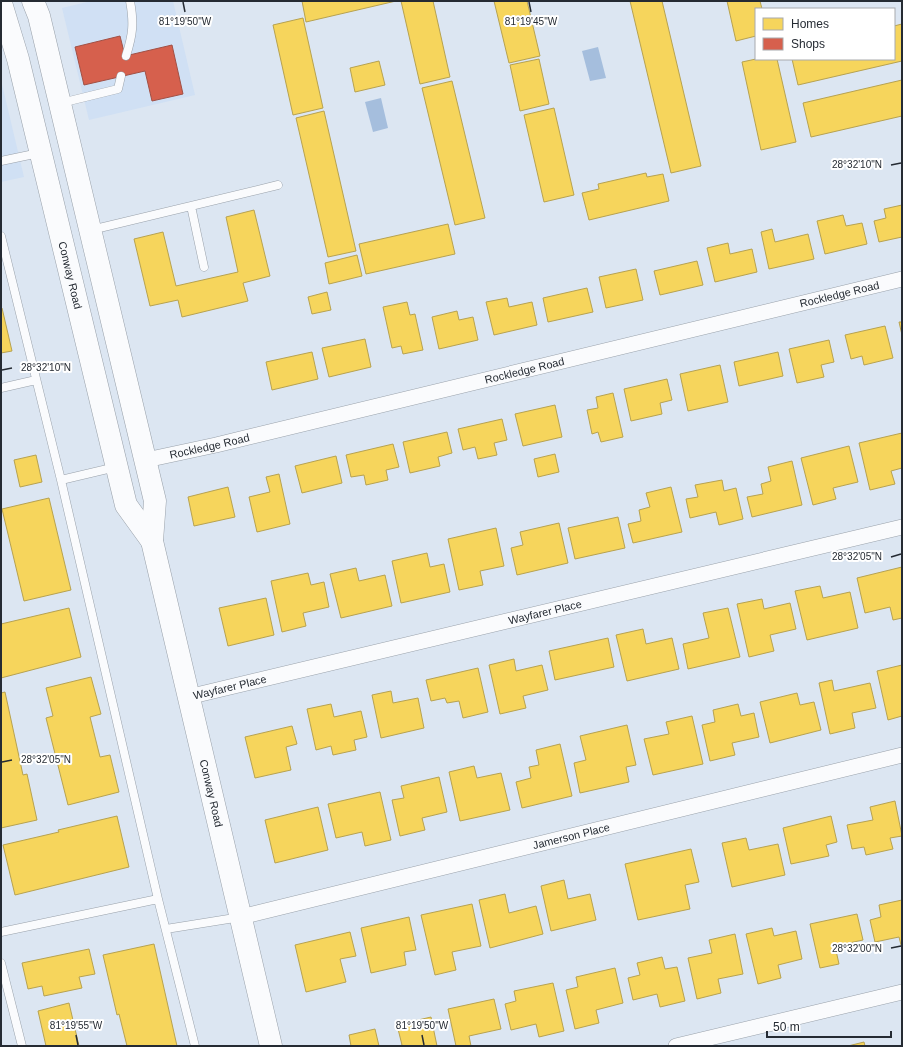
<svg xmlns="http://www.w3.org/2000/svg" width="903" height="1047" font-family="Arial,sans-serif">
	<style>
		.built { fill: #d0e0f4 }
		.water { fill: #a5bedd }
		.homes { fill: #f6d55c; stroke: #b7a250 }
		.shops { fill: #d6604d; stroke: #a15045 }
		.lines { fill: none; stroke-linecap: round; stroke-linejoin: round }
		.lane-casing { stroke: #99a1aa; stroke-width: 9 }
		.street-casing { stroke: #99a1aa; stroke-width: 16 }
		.secondary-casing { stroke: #99a1aa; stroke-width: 23 }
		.lane { stroke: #fafbfd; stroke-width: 8 }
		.street { stroke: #fafbfd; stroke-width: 15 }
		.secondary { stroke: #fafbfd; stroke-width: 22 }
		.ticks { fill: none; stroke: #252b33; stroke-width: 1.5 }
		.labels { text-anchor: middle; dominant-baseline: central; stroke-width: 4; stroke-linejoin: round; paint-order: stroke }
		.street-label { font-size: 11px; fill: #252b33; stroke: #fff }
		.ticks-label { font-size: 10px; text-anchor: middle; fill: #252b33; stroke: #fff; stroke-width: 4; stroke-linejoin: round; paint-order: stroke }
	</style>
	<rect width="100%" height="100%" fill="#dce6f2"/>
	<path class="built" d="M91,1H173L195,95L89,120L62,8Z
		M1,80L24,177L1,182Z"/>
	<path class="water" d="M598,47L606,78L590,81L582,51Z
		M381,98L388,128L373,132L365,102Z"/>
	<path class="homes" d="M302,1H396L306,22Z
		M401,1H433L450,77L420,84Z
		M494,1H527L540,56L509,63Z
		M630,1H662L701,166L671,173Z
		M727,1H760L762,9H756V36L736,41Z
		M303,18L323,108L293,115L273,25Z
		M902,24V61L798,85L792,59H894V26Z
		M539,59L549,104L520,111L510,65Z
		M756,59H777L796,142L761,150L742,62Z
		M379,61L385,85L355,92L350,68Z
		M902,80V116L811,137L803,103Z
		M452,81L485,218L455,225L422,88Z
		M554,108L574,195L544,202L524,115Z
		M324,111L356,251L328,257L296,118Z
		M646,173L647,177L663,174L669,201L589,220L582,193L599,189L598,184Z
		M902,205V237L879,242L874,221L886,218L884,209Z
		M254,210L270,276L243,283L248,301L182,317L178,300L150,306L134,239L163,232L176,286L238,272L226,217Z
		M843,215L846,226L862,223L867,244L825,254L817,221Z
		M448,224L455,254L366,274L359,244Z
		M772,229L775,242L808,234L814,259L769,269L761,232Z
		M728,243L730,254L752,249L757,272L715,282L707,248Z
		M357,255L362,276L329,284L325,263Z
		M697,261L703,285L660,295L654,271Z
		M636,269L643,300L606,308L599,277Z
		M587,288L593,312L548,322L543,298Z
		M327,292L331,310L312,314L308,297Z
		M507,298L509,307L532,302L537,325L494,335L486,302Z
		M407,302L410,315L415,314L423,350L403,354L401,346L392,348L383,307Z
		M1,308H2L12,351L1,353Z
		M457,311L459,320L473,317L478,340L439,349L432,317Z
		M899,322H902V335Z
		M885,326L893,358L864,365L862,356L851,359L845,335Z
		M365,339L371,367L329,377L322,348Z
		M829,340L834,362L821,365L824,377L797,383L789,349Z
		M312,352L318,379L272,390L266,362Z
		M778,352L783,376L739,386L734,362Z
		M720,365L728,402L688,411L680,374Z
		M667,379L672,400L660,403L662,414L631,421L624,389Z
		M613,393L623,437L601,442L598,432L592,434L587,410L598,408L596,397Z
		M555,405L562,437L523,446L515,414Z
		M502,419L507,440L494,443L497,455L478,459L475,447L463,450L458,429Z
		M447,432L452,453L438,457L440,466L410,473L403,442Z
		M902,433V468L891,471L895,484L870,490L859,443Z
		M393,444L399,467L386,470L388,480L366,485L364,475L351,477L346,455Z
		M849,446L858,482L833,488L836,499L813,505L801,458Z
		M555,454L559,472L538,477L534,459Z
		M36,455L42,482L20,487L14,460Z
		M336,456L342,483L302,493L295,466Z
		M792,461L802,505L752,517L747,497L763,494L761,484L771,481L768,467Z
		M279,474L290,524L257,532L249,497L270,492L266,477Z
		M722,480L724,491L736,488L743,519L719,525L716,512L690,518L686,499L698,497L695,485Z
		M228,487L235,517L194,526L188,497Z
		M671,487L682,532L633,543L628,524L641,521L639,510L650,507L646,493Z
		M49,498L71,590L24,601L2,509Z
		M618,517L625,548L575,559L568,528Z
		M559,523L568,563L517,575L511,548L523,545L520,532Z
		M496,528L504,566L480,571L483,585L459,590L448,539Z
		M427,553L430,567L444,564L450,592L401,603L392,561Z
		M902,567V618L893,620L890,607L865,613L857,578Z
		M356,568L359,581L385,575L392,606L341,618L330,574Z
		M308,573L311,585L324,582L329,607L303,613L306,626L282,632L271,581Z
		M820,586L823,598L850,592L858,628L807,640L795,591Z
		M266,598L274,635L228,646L219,608Z
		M762,599L764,609L790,603L796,629L770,635L774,651L749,657L737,604Z
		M69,608L81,657L1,678V624Z
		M728,608L740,657L688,669L683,644L709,638L703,613Z
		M643,629L646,644L672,638L679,669L627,681L616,635Z
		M608,638L614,667L555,680L549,651Z
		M514,659L516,671L542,665L548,690L523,696L526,708L500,714L489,665Z
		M902,665V716L888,720L877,671Z
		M478,668L488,712L463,718L459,701L447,703L445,698L431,701L426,680Z
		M91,677L101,714L90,717L100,757L110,755L119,792L68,805L46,718L53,716L46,688Z
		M832,680L834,691L870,683L876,708L852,713L855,728L830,734L819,683Z
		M391,691L393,703L418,698L424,728L381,738L372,695Z
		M5,692L23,775L27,774L37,820L1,828V693Z
		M797,693L800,705L814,702L821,730L770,743L760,702Z
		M331,704L334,717L361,711L367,737L354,740L356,750L333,755L331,746L316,750L307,709Z
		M738,704L741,716L754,713L759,737L732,743L735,755L710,761L702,725L715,722L713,710Z
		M692,716L703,764L653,775L644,739L669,734L666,722Z
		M627,725L636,765L626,767L629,782L580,793L574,763L586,760L580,736Z
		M292,726L297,744L286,747L291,770L255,778L245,737Z
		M560,744L572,796L522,808L516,782L531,778L529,767L539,765L536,750Z
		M474,766L477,778L501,773L510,810L460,821L449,772Z
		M439,777L447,812L422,818L425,830L400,836L392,800L404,798L401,786Z
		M380,792L391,840L365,846L362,832L336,838L328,804Z
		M895,801L902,836L890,838L893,849L866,855L864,847L852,849L847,825L873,820L870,807Z
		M318,807L328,850L275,863L265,820Z
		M117,816L129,867L15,895L3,845L59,832L58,830Z
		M831,816L837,842L826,845L829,856L791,864L783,828Z
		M746,838L749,850L778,844L785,875L732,887L722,843Z
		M691,849L699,882L685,885L690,909L638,920L625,864Z
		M564,880L568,899L590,894L596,920L551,931L541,886Z
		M505,894L509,913L536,906L543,934L490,948L479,900Z
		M902,900V949L899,937L875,942L870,920L881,917L879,905Z
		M472,904L481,946L452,952L456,970L435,975L421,915Z
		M857,914L863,940L835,946L839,964L820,968L810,924Z
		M409,917L416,950L404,952L406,965L371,973L361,928Z
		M772,928L774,936L796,931L802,959L778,965L781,978L758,984L746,934Z
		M350,932L356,956L340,959L346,982L306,992L295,945Z
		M735,934L743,974L718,979L721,993L697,999L688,958L712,953L709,940Z
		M154,944L177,1046H127L119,1014L117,1015L103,955Z
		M89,949L95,974L79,977L82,988L44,996L42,986L28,989L22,963Z
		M662,957L665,969L677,967L685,1001L660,1007L657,994L633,1000L628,978L640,975L637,963Z
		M615,968L623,1003L596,1010L599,1023L575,1029L566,990L578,987L576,977Z
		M553,983L564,1031L539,1037L536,1024L511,1030L505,1004L516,1001L514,991Z
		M494,999L501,1029L469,1036L471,1046H456L448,1009Z
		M69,1003L79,1046H46L38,1011Z
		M431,1017L437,1046H399L402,1045L397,1025Z
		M375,1029L379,1046H351L349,1035Z
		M864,1042L865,1046H848Z"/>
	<path class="shops" d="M120,36L125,56L172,45L183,94L152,101L145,71L84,85L75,47Z"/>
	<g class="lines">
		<defs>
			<path id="lane" d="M126,56C133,34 134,23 130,1
				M61,103L118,89L121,76
				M1,161L39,153
				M191,206L204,267
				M91,230L278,185
				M1,236L61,480L158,899L195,1046
				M1,388L36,380
				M61,480L116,467
				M166,929L241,917
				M1,932L158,899
				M1,963L22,1046"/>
			<g id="street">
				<path id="s1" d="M146,460L216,445L902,279"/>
				<path id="s2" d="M188,697L902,527"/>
				<path id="s3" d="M241,917L902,755"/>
				<path d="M676,1046L902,992"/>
			</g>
			<g id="secondary">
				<path id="s4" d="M33,1L39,16L155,501L152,541L271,1046"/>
				<path id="s5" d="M1,3L18,59L126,505L152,541"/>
			</g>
		</defs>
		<use href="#lane" class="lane-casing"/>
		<use href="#street" class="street-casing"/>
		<use href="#secondary" class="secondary-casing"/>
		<use href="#lane" class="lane"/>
		<use href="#street" class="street"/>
		<use href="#secondary" class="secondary"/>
	</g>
	<path class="ticks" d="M183,2L185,12M529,2L531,12M891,165L901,163M2,370L12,368M891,557L901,554M2,762L12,760M891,948L901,946M76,1035L78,1045M422,1035L424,1045"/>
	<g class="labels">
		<g class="street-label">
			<text stroke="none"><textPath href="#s5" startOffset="281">Conway Road</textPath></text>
			<text stroke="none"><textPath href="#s1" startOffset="713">Rockledge Road</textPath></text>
			<text stroke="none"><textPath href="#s1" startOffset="389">Rockledge Road</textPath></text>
			<text stroke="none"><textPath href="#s1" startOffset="65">Rockledge Road</textPath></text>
			<text stroke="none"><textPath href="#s2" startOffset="367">Wayfarer Place</textPath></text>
			<text stroke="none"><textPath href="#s2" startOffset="43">Wayfarer Place</textPath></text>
			<text stroke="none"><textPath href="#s4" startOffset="814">Conway Road</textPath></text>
			<text stroke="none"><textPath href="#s3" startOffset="340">Jamerson Place</textPath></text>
		</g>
	</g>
	<g class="ticks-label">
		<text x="185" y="25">81°19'50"W</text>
		<text x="531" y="25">81°19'45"W</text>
		<text x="857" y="168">28°32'10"N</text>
		<text x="46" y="371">28°32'10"N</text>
		<text x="857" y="560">28°32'05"N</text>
		<text x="46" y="763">28°32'05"N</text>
		<text x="857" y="952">28°32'00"N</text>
		<text x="76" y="1029">81°19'55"W</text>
		<text x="422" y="1029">81°19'50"W</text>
	</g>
	<rect width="903" height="1047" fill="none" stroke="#252b33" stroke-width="4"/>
	<rect x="755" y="8" width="140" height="52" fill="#ffffff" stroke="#a8aaad"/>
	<rect x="763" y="18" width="20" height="12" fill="#f6d55c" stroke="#a8aaad"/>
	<text x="791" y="28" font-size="12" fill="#252b33">Homes</text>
	<rect x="763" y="38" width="20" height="12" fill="#d6604d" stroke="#a8aaad"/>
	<text x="791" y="48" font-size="12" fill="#252b33">Shops</text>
	<path d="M767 1031v6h124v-6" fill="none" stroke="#252b33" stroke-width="2"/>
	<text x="773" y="1031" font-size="12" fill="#252b33" stroke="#ffffff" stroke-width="3" paint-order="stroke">50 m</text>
</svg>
